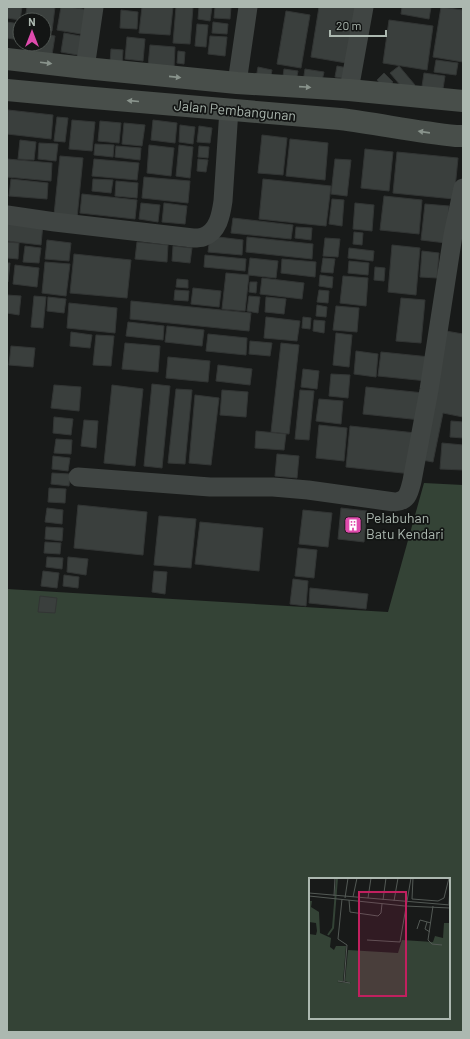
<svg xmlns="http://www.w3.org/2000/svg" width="470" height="1039" font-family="Barlow,sans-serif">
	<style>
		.water { fill: #344336; fill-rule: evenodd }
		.building { fill: #3a3f3d; stroke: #323534 }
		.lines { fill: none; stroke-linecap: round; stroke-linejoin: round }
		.minor { stroke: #404543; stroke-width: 19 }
		.secondary { stroke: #484e4a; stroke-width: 22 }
		.oneway { fill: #89938c }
		.labels { text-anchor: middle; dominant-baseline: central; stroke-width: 3.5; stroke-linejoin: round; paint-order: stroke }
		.street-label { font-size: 14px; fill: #acb8b0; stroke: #131514 }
		.poi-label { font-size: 14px; fill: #acb8b0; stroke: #131514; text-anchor: start }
		.inset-river { fill: none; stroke: #344336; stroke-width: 2 }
		.inset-road { fill: none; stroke: #535955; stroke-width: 1 }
		.view { fill: #c1205f; fill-opacity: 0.15; stroke: #c1205f; stroke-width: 2 }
		.inset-edge { fill: none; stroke: #acb8b0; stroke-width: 2 }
	</style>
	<rect width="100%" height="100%" fill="#181a19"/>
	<path class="water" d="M424,483L463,485V1032H7V589L388,612ZM310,879H449V1018H310Z"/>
	<path class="building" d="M7,7H22L20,20L7,18Z
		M27,7H55L52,31L44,30V20H25Z
		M61,7H69L90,10L87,35L57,30Z
		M142,7H173L170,35L139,33Z
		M176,7H193L190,44L173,43Z
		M199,7H212L210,21L198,19Z
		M215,7H231L230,19L214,18Z
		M319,7H362L352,64L311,57Z
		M402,7H431L429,19L401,14Z
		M441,7L463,10V62L433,57Z
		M121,10L138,12L137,29L120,28Z
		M286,11L310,15L301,68L277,64Z
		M389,20L433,26L427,70L383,63Z
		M7,22L20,24V40L7,38Z
		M213,22L228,24L227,34L212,33Z
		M197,24L208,25L206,47L195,46Z
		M64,33L86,37L83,56L61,52Z
		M44,34L55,36L52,55L30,52L31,44H44Z
		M210,36L227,37L225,56L208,54Z
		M127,37L145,39L143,61L125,59Z
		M150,45L175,47L174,68L148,66Z
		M111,49L123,50L122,64L110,63Z
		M178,51L185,52L184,64L177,63Z
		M436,60L458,63L456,75L434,72Z
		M337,66L348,68L347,79L335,77Z
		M399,66L415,85L406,92L390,73Z
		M258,67L272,70L270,80L256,78Z
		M284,69L298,71L295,86L282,84Z
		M305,69L324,72L321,85L303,82Z
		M384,73L393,82L385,89L377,80Z
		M424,73L445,76L442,95L421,93Z
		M8,110L53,115L51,139L7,134Z
		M57,117L68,118L65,142L54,141Z
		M72,120L95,122L92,151L69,149Z
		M153,120L177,123L175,143L151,140Z
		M100,121L121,123L119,143L98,141Z
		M124,123L145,125L142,146L122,144Z
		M180,125L195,127L193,144L179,142Z
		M199,126L212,128L210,143L197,142Z
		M262,135L287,138L283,175L258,173Z
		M290,139L328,143L325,180L286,176Z
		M20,140L36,142L34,160L18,159Z
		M39,143L58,144L56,161L38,159Z
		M95,144L114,145L113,157L94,155Z
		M149,145L174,148L171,176L147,173Z
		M179,145L193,147L190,178L176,176Z
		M116,146L141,148L140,160L115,157Z
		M199,146L209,147L208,158L198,157Z
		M365,149L393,152L389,191L361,188Z
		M397,152L458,158L454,199L393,193Z
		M60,156L83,158L77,218L54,215Z
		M7,159L52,163L51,181L7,177Z
		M94,159L139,163L137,180L92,176Z
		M198,159L208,160L206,172L197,171Z
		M335,159L351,160L347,196L331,194Z
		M144,177L190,181L188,203L142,198Z
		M11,179L48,183L47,199L9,196Z
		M93,179L113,180L111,193L92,191Z
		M263,179L331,186L326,226L259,219Z
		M116,181L138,183L137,198L115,196Z
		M82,194L137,200L135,219L80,213Z
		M384,196L422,200L419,234L380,230Z
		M332,199L344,200L342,226L329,224Z
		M141,203L160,205L158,222L139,219Z
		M164,203L187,206L185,224L162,222Z
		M355,203L374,205L372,231L353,229Z
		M425,204L449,206L446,243L421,240Z
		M233,218L293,225L291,239L231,233Z
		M7,221L43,224L41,245L7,241Z
		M296,227L312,228L311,240L295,238Z
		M354,232L363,233L362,245L353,244Z
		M210,236L243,240L242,255L208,252Z
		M247,237L313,244L312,259L246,252Z
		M325,238L340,239L338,257L323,256Z
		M47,240L71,243L69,261L45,259Z
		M7,242L19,243L18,259L7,258Z
		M137,242L168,245L167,262L135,259Z
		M392,245L420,248L416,295L388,292Z
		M25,246L41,248L39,263L23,262Z
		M173,246L192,248L190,263L172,261Z
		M349,248L374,251L373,261L348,258Z
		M422,251L439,253L437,278L420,277Z
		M74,254L131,260L127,298L70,293Z
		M205,255L246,259L245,271L204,267Z
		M250,258L278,261L276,278L248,275Z
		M323,258L335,259L333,273L321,272Z
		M282,259L316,262L315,277L281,273Z
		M349,261L369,263L368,275L348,273Z
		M45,262L70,264L66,296L42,293Z
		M7,263H10L8,282L7,281Z
		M15,265L39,268L37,287L13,284Z
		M375,267L385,268L384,281L374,280Z
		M226,273L249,275L245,311L222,309Z
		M320,275L333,277L332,288L319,286Z
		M343,276L368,278L366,306L340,303Z
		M262,278L304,283L302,299L260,294Z
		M177,279L188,280V288L176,287Z
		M250,282H257L256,293L249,292Z
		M193,288L221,291L219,307L191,304Z
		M175,290L189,291L188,301L174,300Z
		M319,290L329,291L328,303L317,302Z
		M7,295L21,296L19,315L7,313Z
		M34,296L46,297L43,328L31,327Z
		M249,296L260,297L258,313L247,311Z
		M48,297L66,299L64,313L47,311Z
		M266,297L286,299L284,314L265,312Z
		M401,298L425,300L421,343L396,341Z
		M131,301L251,313L249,331L130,319Z
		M69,303L117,308L115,333L67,328Z
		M317,305L327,307L326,317L316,316Z
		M336,306L359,308L357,332L333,330Z
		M266,317L300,321L297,341L264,338Z
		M303,317L311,318L310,329L302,328Z
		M314,320L325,321L324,333L313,331Z
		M128,322L164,326L163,340L126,336Z
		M167,326L204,330L202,346L165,342Z
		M446,331L463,334V417L443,413L433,462L422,460Z
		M71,332L92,335L90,348L70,346Z
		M336,333L352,335L349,367L333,365Z
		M208,334L247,338L246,355L206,351Z
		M96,335L114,336L111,366L93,365Z
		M250,341L272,343L270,356L249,354Z
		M125,343L160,346L158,372L122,369Z
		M281,343L299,345L289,434L271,432Z
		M11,346L35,348L33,367L9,365Z
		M356,351L378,354L376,377L354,374Z
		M381,352L430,357L427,381L378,376Z
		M168,357L210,361L208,382L166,378Z
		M218,365L252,369L250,385L216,381Z
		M303,369L319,371L317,389L301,387Z
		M331,374L350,375L348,398L329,396Z
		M152,384L170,386L162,468L144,466Z
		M54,385L81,387L79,411L51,408Z
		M112,385L143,389L135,466L104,463Z
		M366,387L424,393L421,420L363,414Z
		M176,389L192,390L185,464L168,463Z
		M222,390L248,392L246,417L220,415Z
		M300,390L314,391L309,440L295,439Z
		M195,395L219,398L211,465L189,463Z
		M319,399L343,401L341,424L316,421Z
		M54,417L73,419L71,435L53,433Z
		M84,420L98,421L96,448L81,446Z
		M451,421L463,422V438L450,437Z
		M319,425L347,428L344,461L316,458Z
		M350,426L416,433L412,474L346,467Z
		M256,431L286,434L284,450L255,448Z
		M56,439L72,440L71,454L54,453Z
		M442,443L463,445V470L440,469Z
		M277,454L299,456L297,478L275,476Z
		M53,456L70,458L68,471L52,469Z
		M52,473L70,474L69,486L51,484Z
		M49,488L66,489L65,503L48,502Z
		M78,505L147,512L143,555L74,548Z
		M47,508L63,510L62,524L45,522Z
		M341,508L367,511L364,542L338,539Z
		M303,510L332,513L328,547L299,544Z
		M159,516L196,519L191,568L154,565Z
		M200,522L263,528L259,571L195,564Z
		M46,527L63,528L62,541L45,539Z
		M45,542L61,543L60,554L44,553Z
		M298,548L317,550L314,578L295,576Z
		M47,557L63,558L62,569L46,567Z
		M68,557L88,559L86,575L67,572Z
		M43,571L59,573L57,588L41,586Z
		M154,571L167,572L165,594L152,592Z
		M64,575L79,577L78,588L63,586Z
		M293,579L308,581L306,606L290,604Z
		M310,588L368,594L366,609L309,603Z
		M40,596L57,598L55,613L38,612Z"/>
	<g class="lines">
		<path class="minor" d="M85,68L94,7
			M237,83L248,7
			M349,90L364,7
			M7,215L55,222L193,238C196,238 200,238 203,237C218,232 221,215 223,201L229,109
			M78,477L210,487H273L308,490L394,502C408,501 409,493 412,481L429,390L453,235L463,188"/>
		<path class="secondary" d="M7,59L85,68L237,83L349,90L463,101
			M7,90L82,97L340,119C379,124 417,132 456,136H463"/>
	</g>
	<defs><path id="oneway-solid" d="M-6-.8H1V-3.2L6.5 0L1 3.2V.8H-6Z"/></defs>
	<g class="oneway">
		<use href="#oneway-solid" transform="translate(46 63) rotate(7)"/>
		<use href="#oneway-solid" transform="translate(175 77) rotate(6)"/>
		<use href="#oneway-solid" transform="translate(305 87) rotate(4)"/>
		<use href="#oneway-solid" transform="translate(133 101) rotate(-175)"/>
		<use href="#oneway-solid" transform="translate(424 132) rotate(-172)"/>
	</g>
	<defs>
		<symbol id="building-square" viewBox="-11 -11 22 22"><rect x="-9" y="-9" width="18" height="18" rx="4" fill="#df4bad" stroke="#131514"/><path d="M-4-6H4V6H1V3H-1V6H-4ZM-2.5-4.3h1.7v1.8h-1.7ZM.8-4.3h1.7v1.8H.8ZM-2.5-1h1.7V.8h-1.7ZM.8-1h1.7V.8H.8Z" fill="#fff"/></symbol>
	</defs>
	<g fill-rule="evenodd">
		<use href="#building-square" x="343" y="515" width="20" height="20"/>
	</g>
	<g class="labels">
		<g class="street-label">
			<text transform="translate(235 110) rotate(5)">Jalan Pembangunan</text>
		</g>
		<g class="poi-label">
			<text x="366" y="517">Pelabuhan<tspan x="366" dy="16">Batu Kendari</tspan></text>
		</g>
	</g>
	<g transform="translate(309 878)">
		<rect width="141" height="141" fill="#181a19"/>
		<path d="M0,23H3L2,29L10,34L11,55L22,60L21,69L25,72L27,68H37L34,103L28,104L42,105L36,103L39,72L89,75L93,62L124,64L126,58L134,60L135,45H141V141H0V56L7,57L8,53L7,45L0,44Z" fill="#344336"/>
		<path class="inset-river" d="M19,57L24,50L28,0"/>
		<path class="inset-road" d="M104,0L103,21L129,23L135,20L140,0M0,15L141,27M0,18L96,28L141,30M25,18L26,0M44,19L48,0M36,20L39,0M59,20L62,0M33,21L29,61L38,67L35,104M40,22L41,34L69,38L72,35L73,26M74,22L77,0M85,23L89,0M140,26L141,8M124,28L119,62L123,66L133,67M118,44L116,51L121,54M108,51L111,42L122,45M58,62L91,64L102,0M29,103L41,105"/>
		<path class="view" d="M50,14H97V118H50Z"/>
		<rect width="141" height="141" class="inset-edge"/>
	</g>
	<rect width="470" height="1039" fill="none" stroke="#acb8b0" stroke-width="16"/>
	<g transform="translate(32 32)"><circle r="19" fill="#131514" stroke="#505652"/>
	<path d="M0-3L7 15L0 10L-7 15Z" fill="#df4bad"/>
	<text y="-6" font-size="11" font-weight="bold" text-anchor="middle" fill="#acb8b0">N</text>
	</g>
	<path d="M330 30v6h56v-6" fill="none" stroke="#acb8b0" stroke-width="2"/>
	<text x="336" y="30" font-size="12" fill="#acb8b0" stroke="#131514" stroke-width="3" paint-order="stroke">20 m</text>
</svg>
